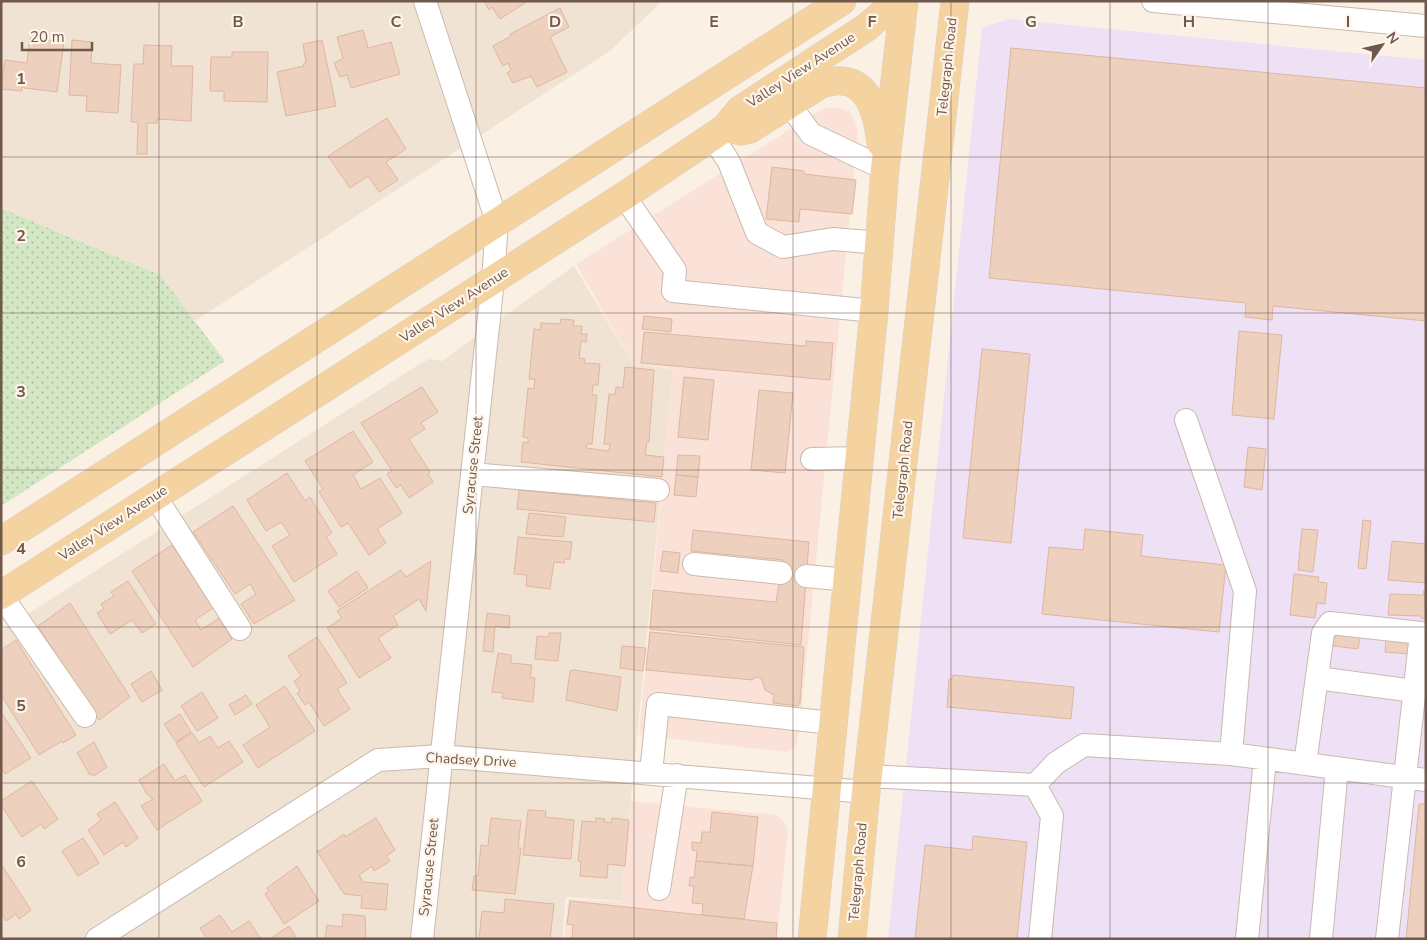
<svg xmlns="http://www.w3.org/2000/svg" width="1427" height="940" font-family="'Nunito Sans',sans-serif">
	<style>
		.residential { fill: #f1e3d3 }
		.commercial { fill: #fae2d9 }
		.education { fill: #eee1f6 }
		.grass { fill: url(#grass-dots) }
		.building { fill: #eed0be; stroke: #dfb6a0 }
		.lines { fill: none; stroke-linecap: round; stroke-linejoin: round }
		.minor-casing { stroke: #cbb9ac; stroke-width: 24 }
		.major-casing { stroke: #d7d0cd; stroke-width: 29 }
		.minor { stroke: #fff; stroke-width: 22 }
		.major { stroke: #f4d3a1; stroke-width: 28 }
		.grid { fill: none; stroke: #71584c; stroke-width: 1; stroke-opacity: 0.55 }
		.labels { text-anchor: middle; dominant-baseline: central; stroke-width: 4.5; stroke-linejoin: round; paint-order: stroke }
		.street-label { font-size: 14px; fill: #71584c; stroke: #fef5ea }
		.grid-label { font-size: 16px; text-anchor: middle; font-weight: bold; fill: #71584c; stroke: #fef5ea; stroke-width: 4.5; stroke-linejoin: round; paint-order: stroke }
	</style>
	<defs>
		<pattern id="grass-dots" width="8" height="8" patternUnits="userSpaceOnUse" patternTransform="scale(1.25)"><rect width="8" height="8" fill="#d3e7c4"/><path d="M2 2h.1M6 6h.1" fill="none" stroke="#b0bea1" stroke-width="1.8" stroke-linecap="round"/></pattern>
	</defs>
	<rect width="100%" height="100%" fill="#faf1e4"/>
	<path class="residential" d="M1,1H662L610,51L195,321L160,275L1,208Z
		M574,266L633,364L673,369L621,901L566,897L562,939H1V631L415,367L429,359L442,361Z"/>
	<path class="commercial" d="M827,108H839L850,112L855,121L858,132L799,734L796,747L786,752L639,735L673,368L633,364L576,264L819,111Z
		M631,801L777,815L785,823L788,831L777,939H564L568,899L621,902Z"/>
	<path class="education" d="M1009,19L1426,60V939H888L982,28Z"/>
	<path class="grass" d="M1,208L160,275L225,361L1,506Z"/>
	<path class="building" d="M484,1H528L500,19L492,7L489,10Z
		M560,8L569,27L550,37L567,72L537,87L531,76L513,83L507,73L511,70L508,63L503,66L493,46L511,36L510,34Z
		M363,30L368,48L391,42L400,74L351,88L347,75L340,77L334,63L343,58L337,37Z
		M30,38L64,42L57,92L24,88L22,85V91L1,89L5,60L27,63Z
		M72,40L92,42L91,63L121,65L118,113L86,111L87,96L69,95Z
		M322,40L336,106L286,116L277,72L304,66L303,64L306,63L303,44Z
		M144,45L172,46L171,66H193L191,121L157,119V123H147V154H137L138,122H131L134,64H143Z
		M1011,48L1426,88V321L1273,306L1272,320L1245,317L1246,303L989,278Z
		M232,52H268L267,102L224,101V91H210L211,57H232Z
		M387,118L406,149L386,162L398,180L379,192L368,176L350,188L328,156Z
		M772,167L804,171V174L856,180L852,214L800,209L799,222L766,219Z
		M644,316L672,319L671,332L642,329Z
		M561,319L574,320L573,326H582L581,334H587L586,342L581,341L579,358L585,359L584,363L600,364L598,385H593L592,395H597L592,444H587L586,448L609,451L610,444H604L609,394L615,395L616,387L623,388L625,367L654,370L649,442H647L645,455L664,457L662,477L521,462L523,442L528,443V438L523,437L528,388L534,389L535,379H529L534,329L540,330L541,323L560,324Z
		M1239,331L1282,335L1274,419L1232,415Z
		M644,332L806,346V341L833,343L830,380L641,363Z
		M982,349L1030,354L1011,543L963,538Z
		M684,377L714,380L708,440L678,437Z
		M422,387L438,412L421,423L425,429L409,439L430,472L428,474L433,482L409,498L401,485L396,488L387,474L392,471L361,423Z
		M759,390L793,393L785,473L751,470Z
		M353,431L373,462L353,475L361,489L380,478L402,513L377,529L386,543L369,555L348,523L341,527L319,492L323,489L305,461Z
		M1248,447L1266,449L1262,490L1244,487Z
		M678,455L700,456L698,477L676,475Z
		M287,473L305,501L310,497L332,533L326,537L337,554L294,582L272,546L290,535L281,522L266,531L247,500Z
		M676,475L698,477L696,497L674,495Z
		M519,490L656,503L654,522L517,509Z
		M233,506L295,600L254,624L241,604L256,594L250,584L235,594L193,532Z
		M529,513L566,517L563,537L526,534Z
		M1363,520L1371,521L1366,569L1358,568Z
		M1085,529L1143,535L1141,556L1226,565L1219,632L1042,614L1049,547L1083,550Z
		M1302,529L1318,530L1313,572L1298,570Z
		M693,530L809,542L801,645L650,629L653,590L776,602L783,560L691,551Z
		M518,537L572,542L570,559H565L564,563L554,562L550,589L526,586L527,575L514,574Z
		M1392,541L1426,544V583L1388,580Z
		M172,545L213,608L195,620L201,630L219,618L232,639L193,667L132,571Z
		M663,551L680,553L678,573L660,571Z
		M431,561L426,611L419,599L393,616L398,625L378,638L391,658L359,678L327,628L342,618L337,611L401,570L406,577Z
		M357,571L368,588L339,607L328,591Z
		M1294,574L1319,577L1318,582L1327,583L1325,604L1317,603L1315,618L1290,615Z
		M128,581L156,624L142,633L132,620L110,634L97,613L104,609L101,604L114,596L111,592Z
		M1424,590L1426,619L1421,618V616L1388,615L1390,594L1423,595Z
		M70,603L130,697L99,720L38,626Z
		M487,613L510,616L509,628L495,626L493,652L483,651Z
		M650,632L804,647L800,703L798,706L773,703L774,695L765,690L761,678L754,677L753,680L646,670Z
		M549,633H561L558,661L535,659L537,636L549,637Z
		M1335,634L1360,637L1358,649L1333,646Z
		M317,637L347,683L337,689L350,709L324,726L309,702L305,705L297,693L300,691L294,681L301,676L288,656Z
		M1386,639L1410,641L1409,654L1385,652Z
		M16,640L76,735L63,743L62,741L39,755L1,695V650Z
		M622,646L646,648L643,671L620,668Z
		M498,653L511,655V663L532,665L530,677L535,678L533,702L502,698L503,693L492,692Z
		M574,670L621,677L617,711L566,700L570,671Z
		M151,671L162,690L142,702L131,684Z
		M953,675L1074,687L1071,719L947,707L949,679H952Z
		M285,686L315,731L258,768L243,745L270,727L256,705Z
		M202,692L218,718L197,731L181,706Z
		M246,695L252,704L235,715L229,705Z
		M1,712L31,758L5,774L1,768Z
		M180,714L191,732L176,742L164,724Z
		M192,733L199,743L210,736L218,748L229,741L243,762L204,787L176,743Z
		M94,742L107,767L94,776L92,774L90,775L77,753Z
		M164,764L175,781L185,775L202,801L157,830L141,806L153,799L147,794L139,780Z
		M32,781L58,819L44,829L41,824L22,837L1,805V801Z
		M115,802L138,838L126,847L123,842L104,855L88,830L101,820L97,814Z
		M1419,804H1426V939H1406Z
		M528,810L546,811L545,817L574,820L571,859L523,855Z
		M712,812L758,817L753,866L696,861L697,851L692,850V842L701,843L702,832H710Z
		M376,818L395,850L386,856L390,861L374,871L372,866L359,875L363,882L388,884L386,910L361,908L362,896L344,894L317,851L321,850L344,834L345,837Z
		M491,818L521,821L518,848H521L515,894L472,890L474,876H478L481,845L488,846Z
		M596,818L605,819L604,822L611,823L612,818L629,820L625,866L608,864L607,878L580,876L581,862L578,861L582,821L596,822Z
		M973,836L1027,842L1017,939H915L925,845L972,850Z
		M83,838L99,863L78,876L62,851Z
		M696,861L753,866L744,919L702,915L703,904L692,903L694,886H689L690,877L694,878Z
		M1,864L31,910L19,919L16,914L6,921L1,913Z
		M297,866L319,901L284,924L265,894L269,891L267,888Z
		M505,899L554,904L550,939H479L482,911L504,913Z
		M570,901L777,923L776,939H572L573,925L567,924Z
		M343,914L365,916L366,939H325L327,925L342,927Z
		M220,915L232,932L249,921L261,939H207L200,928Z
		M289,926L297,939H270Z"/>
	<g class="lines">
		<defs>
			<path id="minor" d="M1153,1L1426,26
				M789,104L811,134L885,169
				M712,136L729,162L757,233L783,247L833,239L880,243
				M624,196L675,270L673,291L874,311
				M1186,420L1245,591L1231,754
				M812,459L859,458
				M472,474L658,490
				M155,496L240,629
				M694,564L781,573
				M806,576L847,580
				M1,595L85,716
				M1317,678L1414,691
				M1305,764L1323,633L1330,623L1421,633L1387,939
				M651,773L658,704L832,723
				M868,776L1035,785L1056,763L1084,745L1231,754L1426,780
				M1035,785L1052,816L1040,939
				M659,889L677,775
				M97,939L378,760L440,756L866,792
				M422,939L493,280L497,222L425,1
				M1247,939L1265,759
				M1321,939L1337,768"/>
			<path id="major" d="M725,128L741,131L750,129L821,84C865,69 877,108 881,143
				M1,541L842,1
				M1,595L624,196L725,128L740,110L867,27L897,1
				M812,939L874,311L885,169L904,1
				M852,939L866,792L955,1"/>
		</defs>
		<use href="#minor" class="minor-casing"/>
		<use href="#major" class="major-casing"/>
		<use href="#minor" class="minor"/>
		<use href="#major" class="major"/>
	</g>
	<path class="grid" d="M159,1V939M317,1V939M476,1V939M634,1V939M793,1V939M951,1V939M1110,1V939M1268,1V939M1,157H1426M1,313H1426M1,470H1426M1,627H1426M1,783H1426"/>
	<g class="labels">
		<g class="street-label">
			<text transform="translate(947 67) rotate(-84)">Telegraph Road</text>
			<text transform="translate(801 70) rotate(-33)">Valley View Avenue</text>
			<text transform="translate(454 305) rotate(-33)">Valley View Avenue</text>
			<text transform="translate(473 465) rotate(-84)">Syracuse Street</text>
			<text transform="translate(903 470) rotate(-84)">Telegraph Road</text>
			<text transform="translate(113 523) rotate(-33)">Valley View Avenue</text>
			<text transform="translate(471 760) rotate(3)">Chadsey Drive</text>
			<text transform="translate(429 867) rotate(-84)">Syracuse Street</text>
			<text transform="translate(858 872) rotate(-85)">Telegraph Road</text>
		</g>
	</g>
	<g class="grid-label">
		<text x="238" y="27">B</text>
		<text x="396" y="27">C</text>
		<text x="555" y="27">D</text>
		<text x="714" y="27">E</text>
		<text x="872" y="27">F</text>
		<text x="1031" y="27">G</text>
		<text x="1189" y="27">H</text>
		<text x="1348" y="27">I</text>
		<text x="21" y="84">1</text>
		<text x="21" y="241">2</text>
		<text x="21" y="397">3</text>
		<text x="21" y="554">4</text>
		<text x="21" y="711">5</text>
		<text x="21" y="867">6</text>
	</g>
	<rect width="1427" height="940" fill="none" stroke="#71584c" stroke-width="5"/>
	<g transform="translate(1382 45) rotate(56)" stroke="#fef5ea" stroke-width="4" paint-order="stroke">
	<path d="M0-4L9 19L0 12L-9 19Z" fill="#71584c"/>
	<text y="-8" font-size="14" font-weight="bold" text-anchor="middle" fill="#71584c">N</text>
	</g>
	<path d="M22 42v8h70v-8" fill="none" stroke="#71584c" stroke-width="2.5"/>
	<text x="30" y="42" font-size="15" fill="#71584c" stroke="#fef5ea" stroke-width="4" paint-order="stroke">20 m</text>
</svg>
